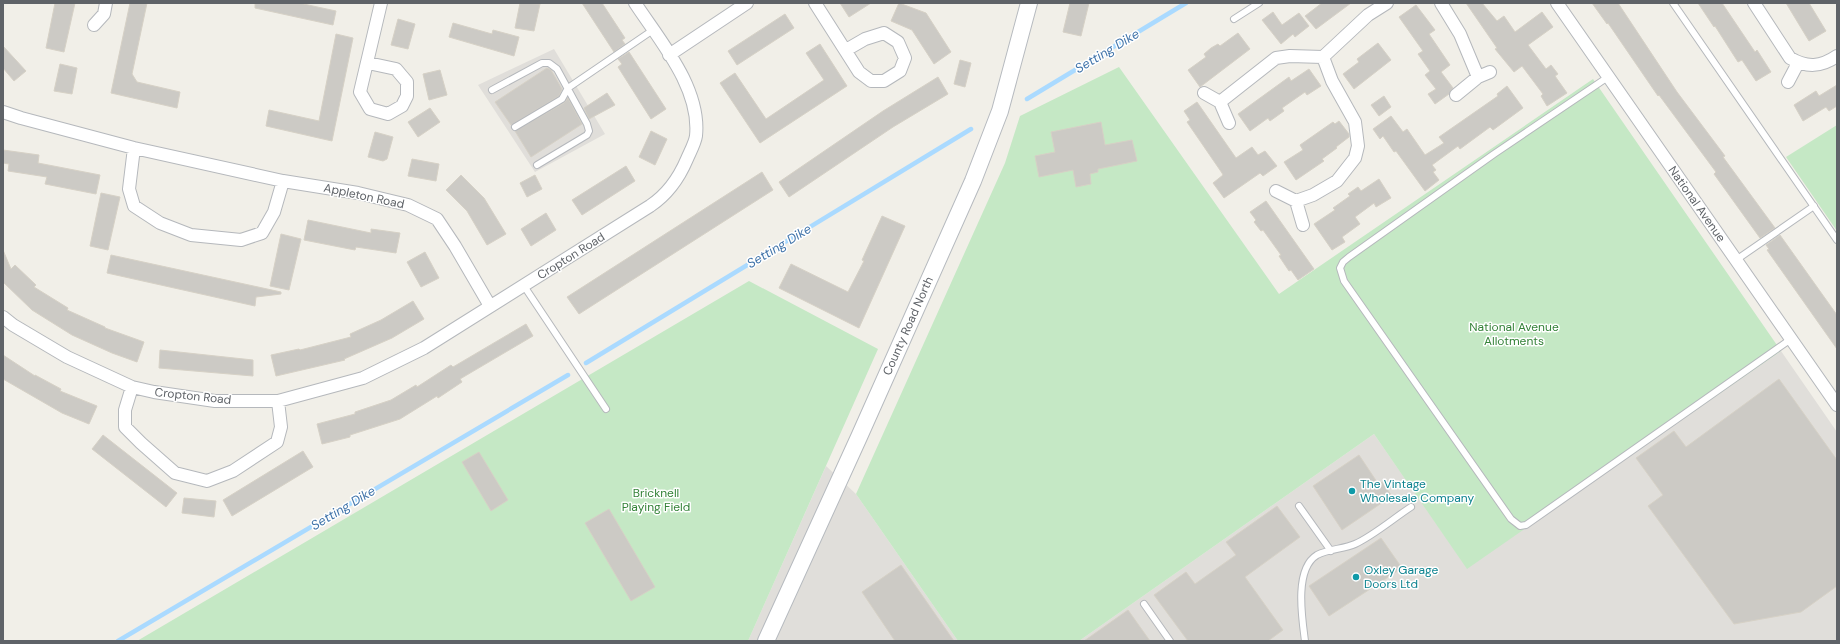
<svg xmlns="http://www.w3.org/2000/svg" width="1840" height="644" font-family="'DM Sans',sans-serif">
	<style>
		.industrial { fill: #e0deda }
		.green { fill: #c5e8c5 }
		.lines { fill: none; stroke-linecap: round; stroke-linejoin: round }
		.stream { stroke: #aadaff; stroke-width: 4.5 }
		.building { fill: #cccac5; stroke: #d6d1c6 }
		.lane-casing { stroke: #b5b8bc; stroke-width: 8 }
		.street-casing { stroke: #b5b8bc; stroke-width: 14 }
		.secondary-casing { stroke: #b6babf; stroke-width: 18 }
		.lane { stroke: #fff; stroke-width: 6 }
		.street { stroke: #fff; stroke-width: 12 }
		.secondary { stroke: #fff; stroke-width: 16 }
		.culture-dot { fill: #0f9aa8; stroke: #fff; stroke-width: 1.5 }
		.labels { text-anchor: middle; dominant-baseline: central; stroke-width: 3; stroke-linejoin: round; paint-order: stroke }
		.street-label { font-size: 12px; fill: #5f6368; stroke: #fff }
		.park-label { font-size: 12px; fill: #348238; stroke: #fff }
		.culture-label { font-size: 12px; fill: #0d838f; stroke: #fff; text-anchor: start }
		.water-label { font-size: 13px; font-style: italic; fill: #4174aa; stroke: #fff }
	</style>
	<rect width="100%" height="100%" fill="#f1efe8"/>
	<path class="industrial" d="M554,49L605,134L535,172L478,85Z
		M1781,351L1837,432V641H1079L1374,434L1467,568Z
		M826,466L856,494L958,641H748Z"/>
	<path class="green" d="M1119,67L1279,294L1593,79L1781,351L1467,569L1374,434L1079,641H958L856,494L1005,163L1020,116Z
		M1837,125V231L1786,157Z
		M749,281L878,349L748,641H137Z"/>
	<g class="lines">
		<path class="stream" d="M1027,99L1186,3
			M586,363L971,129
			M118,641L568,375"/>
	</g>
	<path class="building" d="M55,3H75L64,52L46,48Z
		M130,3H147L132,74L137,82L180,92L177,108L111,93Z
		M255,3H299L336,11L333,25L255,8Z
		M520,3L540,4L534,31L515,28Z
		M582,3H602L625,38L622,40L625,44L614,52Z
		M840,3H871L849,17Z
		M899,3L926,13L951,52L934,64L912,30L891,21Z
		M1070,3H1089L1081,36L1063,32Z
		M1322,3H1351L1316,29L1305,16Z
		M1466,3H1482L1497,21L1504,16L1515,32L1542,12L1553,27L1528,45L1546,69L1551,65L1558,74L1555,76L1567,93L1547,106L1541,96L1543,94L1522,66L1514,72L1495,49L1497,48Z
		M1592,3H1618L1677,92L1725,156L1723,157L1775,228L1760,238L1714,174L1716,172L1659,95L1658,96L1608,23L1607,24Z
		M1698,3H1722L1755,52L1757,50L1771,72L1756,81L1742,60L1738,62L1715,26L1714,27Z
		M1786,3H1809L1826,31L1809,41Z
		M1416,5L1435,30L1429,34L1450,65L1441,72L1453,88L1449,94L1435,104L1428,94L1436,89L1425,75L1430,71L1418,54L1423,51L1399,17Z
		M1273,12L1282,25L1299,13L1309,26L1295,37L1293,34L1281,44L1262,20Z
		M785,14L794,28L737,65L728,51Z
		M398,19L415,24L408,49L391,45Z
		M453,23L492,34L493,30L519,37L514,56L449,37Z
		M1238,33L1250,49L1200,87L1188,70L1206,57L1204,54L1211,48L1218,44L1220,46Z
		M336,34L353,38L332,141L266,126L269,110L319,121Z
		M1378,43L1391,60L1354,89L1343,74L1359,62L1357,59Z
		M820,44L847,86L760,143L720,83L735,73L766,119L824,80L806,53Z
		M3,46L26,71L14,81L3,68Z
		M629,52L666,109L651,119L618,67L622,64L618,59Z
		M960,60L971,63L965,87L954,84Z
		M60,64L77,68L72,94L54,91Z
		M547,68L551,70L562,89L559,96L511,125L495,102Z
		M1309,69L1321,86L1307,95L1305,92L1282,108L1284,111L1270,121L1268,118L1250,131L1238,114L1289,77L1291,81Z
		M440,70L447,95L429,100L423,74Z
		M938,77L948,94L893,127L789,197L779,182L883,111Z
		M1837,85V106L1829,111L1826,107L1803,121L1794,105L1816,91L1819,96Z
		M1507,86L1523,108L1493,130L1490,127L1460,149L1458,146L1432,165L1436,170L1433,172L1439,180L1425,191L1396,151L1394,152L1383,136L1380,139L1373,129L1391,116L1403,132L1407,129L1425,155L1444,143L1439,137L1498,96L1497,94Z
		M607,93L615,105L589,119L584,108Z
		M1384,96L1391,107L1379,116L1371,105Z
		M568,98L582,124L531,157L515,131L564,103Z
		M1197,102L1236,158L1252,147L1258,155L1265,151L1277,166L1263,176L1260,173L1224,198L1213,183L1223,175L1222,173L1187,122L1190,120L1184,111Z
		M430,108L440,122L418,137L408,122Z
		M1339,121L1349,134V137L1336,147L1337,148L1322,159L1324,161L1296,180L1284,162L1303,150L1300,145L1333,122L1335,124Z
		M1101,122L1105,145L1132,140L1137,161L1098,169V172L1090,174L1091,184L1076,187L1073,170L1039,177L1035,156L1055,152L1051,132Z
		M651,131L667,139L655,165L639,157Z
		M375,132L393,137L387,159L383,161L368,157Z
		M3,150L39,155L38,163L100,175L96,194L45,184L47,177L8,171L9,164L3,163Z
		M412,159L439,164L436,181L408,176Z
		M626,166L635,181L582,215L572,200Z
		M762,172L773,190L579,314L567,297Z
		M461,175L484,198L506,234L487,245L467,211L446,190Z
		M535,175L542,189L527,197L520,183Z
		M1379,179L1391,198L1376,207L1374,203L1355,217L1360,224L1342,237L1345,242L1332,250L1314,224L1335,210L1333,208L1350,196L1348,194L1358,187L1361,191Z
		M101,193L120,197L108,250L90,246Z
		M1266,201L1314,269L1298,280L1291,270L1289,271L1279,256L1281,255L1263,230L1261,231L1254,222L1256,220L1250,212Z
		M546,213L556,230L531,246L521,229Z
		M882,216L905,226L859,328L779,288L791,264L848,292L864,261L862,260Z
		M308,220L371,233V229L400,233L396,253L356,247L355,250L304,240Z
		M281,234L301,239L289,290L270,286Z
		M1780,235L1837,315V349L1767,250L1769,249L1766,245Z
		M3,250L11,269L15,265L36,285L34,287L68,308L67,310L105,327V328L144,342L137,362L112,353L72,335L32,310L3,282Z
		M425,252L439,278L421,287L407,262Z
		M111,255L281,292V294L256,297L255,306L107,273Z
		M413,301L424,319L392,338L344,359L345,360L276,376L271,355L299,349L300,350L351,337L350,334L381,320Z
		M526,324L533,336L460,379L462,382L438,398L437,396L400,419L350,435V437L322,444L317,424L355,414V412L391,400L416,385L417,387L451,365L453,367Z
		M160,350L253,360V376L159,368Z
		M3,355L35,376V375L61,389L60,391L97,406L89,424L62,413L3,379Z
		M1779,379L1837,460V586L1801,612L1734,624L1648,506L1663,495L1636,458L1674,431L1686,447Z
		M103,435L177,493L166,507L92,449Z
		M303,451L313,467L232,516L223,500Z
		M479,452L508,500L491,511L462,462Z
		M1359,455L1379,485L1382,482L1392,496L1342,530L1313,486Z
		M184,498L216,501L214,517L182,513Z
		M1277,506L1300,537L1245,577L1283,630L1268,641H1188L1154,595L1186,572L1195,584L1236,555L1226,542Z
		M609,509L655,587L631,601L585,523Z
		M1381,538L1402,568L1329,616L1309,586Z
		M901,565L954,641H895L862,592Z
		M1128,610L1150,641H1084Z"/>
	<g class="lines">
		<defs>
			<path id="lane" d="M1673,3L1837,240
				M1234,19L1259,3
				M1608,77L1494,154L1349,257L1343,262L1340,268L1344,281L1511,519L1520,526L1526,525L1791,339
				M492,90L542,63H549L557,69L587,124L589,131L587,135L537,165
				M515,127L562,99L568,88L653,30
				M1736,260L1814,206
				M524,286L606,409
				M1299,506L1331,551
				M1144,604L1170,641
				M1305,641C1302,618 1294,569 1317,555C1328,549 1344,549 1355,544C1373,536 1394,518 1411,507"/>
			<path id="street" d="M815,3L859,72L871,81H884L900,71L905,58L898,42L884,33L865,39L846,50
				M1441,3L1460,34L1478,77
				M1557,3L1837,405
				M1754,3L1790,58C1807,68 1821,67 1837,56
				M94,25L104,14L106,3
				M669,55L747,3
				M368,63L396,69L407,82V96L402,106L388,114L370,109L360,92L381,3
				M1788,82L1798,63
				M1204,93L1220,102L1229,123
				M1456,95L1478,77L1490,72
				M1220,102L1276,58L1290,56L1323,57L1368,15L1387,3
				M3,112L21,118L134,148L283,181L358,193L408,205L437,219L455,246L490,306
				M134,148L129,189L134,206L160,223L191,235L241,240L262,233L274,212L283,181
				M1276,191L1296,201L1303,225
				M1296,201L1313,195L1337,181L1355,158L1358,146L1355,122L1332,81L1323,57
				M3,317L13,325L67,357L132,387L154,392L215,401H278L363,378L424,348L650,206C668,194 679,178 687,159C690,152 695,143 696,136C701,88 660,41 635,3
				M132,387L125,410V427L141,443L175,473L207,481L233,471L277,442L281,427L278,401"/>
			<path id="secondary" d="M766,641L859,437L973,181L1000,111L1029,3"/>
		</defs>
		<use href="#lane" class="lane-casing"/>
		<use href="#street" class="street-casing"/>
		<use href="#secondary" class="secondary-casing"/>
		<use href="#lane" class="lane"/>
		<use href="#street" class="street"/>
		<use href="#secondary" class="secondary"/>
	</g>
	<g class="culture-dot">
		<circle cx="1352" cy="491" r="4"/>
		<circle cx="1356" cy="577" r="4"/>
	</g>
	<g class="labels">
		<g class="street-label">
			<text transform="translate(364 196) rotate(12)">Appleton Road</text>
			<text transform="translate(1697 204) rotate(55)">National Avenue</text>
			<text transform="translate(571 256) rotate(-32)">Cropton Road</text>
			<text transform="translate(908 326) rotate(-66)">County Road North</text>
			<text transform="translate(193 396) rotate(6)">Cropton Road</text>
		</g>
		<g class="park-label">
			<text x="1514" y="327">National Avenue<tspan x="1514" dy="14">Allotments</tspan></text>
			<text x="656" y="493">Bricknell<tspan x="656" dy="14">Playing Field</tspan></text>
		</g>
		<g class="culture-label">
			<text x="1360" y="484">The Vintage<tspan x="1360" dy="14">Wholesale Company</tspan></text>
			<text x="1364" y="570">Oxley Garage<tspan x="1364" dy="14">Doors Ltd</tspan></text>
		</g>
		<g class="water-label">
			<text transform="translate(1107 51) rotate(-31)">Setting Dike</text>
			<text transform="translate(779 246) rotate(-31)">Setting Dike</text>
			<text transform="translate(343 508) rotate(-31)">Setting Dike</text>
		</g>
	</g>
	<rect width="1840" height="644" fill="none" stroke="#5f6368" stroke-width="8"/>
</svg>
